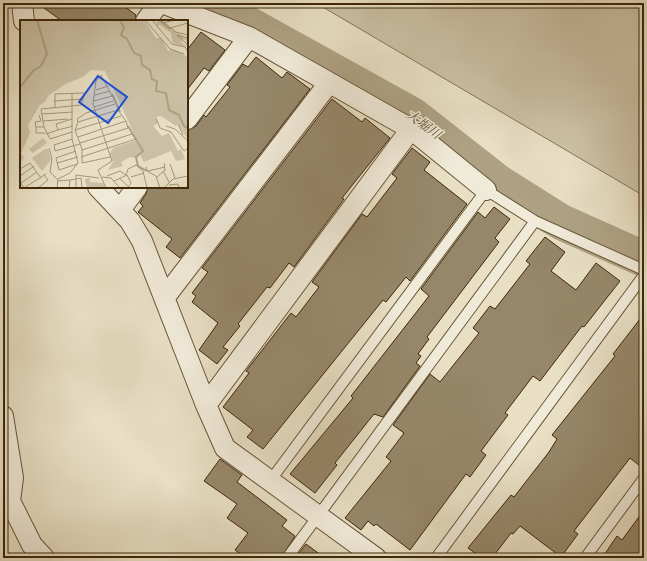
<svg xmlns="http://www.w3.org/2000/svg" width="647" height="561" font-family="'IM FELL English','Noto Serif JP',serif">
	<style>
		.green { fill: #cbc0a5; stroke: #847456 }
		.lines { fill: none; stroke-linecap: round; stroke-linejoin: round }
		.river { stroke: #aea184; stroke-width: 36 }
		.building { fill: #96876a; stroke: #3e2807 }
		.lane-casing { stroke: #685636; stroke-width: 12 }
		.street-casing { stroke: #685636; stroke-width: 22 }
		.lane { stroke: #f0ead9; stroke-width: 10 }
		.street { stroke: #f0ead9; stroke-width: 20 }
		.labels { text-anchor: middle; dominant-baseline: central; stroke-width: 3; stroke-linejoin: round; paint-order: stroke }
		.water-label { font-size: 13px; font-style: italic; fill: #604c2c; stroke: #f0ead9 }
		.inset-river { fill: none; stroke: #aea184; stroke-width: 2 }
		.inset-road { fill: none; stroke: #a49679; stroke-width: 1 }
		.view { fill: #1d4ed8; fill-opacity: 0.15; stroke: #1d4ed8; stroke-width: 2 }
		.inset-edge { fill: none; stroke: #3e2807; stroke-width: 2 }
	</style>
	<rect width="100%" height="100%" fill="#e8dfc5"/>
	<filter id="stains"><feTurbulence type="fractalNoise" baseFrequency=".005" numOctaves="4"/><feColorMatrix values="0 0 0 0 .2 0 0 0 0 .09 0 0 0 0 .02 0 0 0 .5 -.17"/></filter>
	<radialGradient id="worn" r=".72"><stop offset=".6" stop-color="#630" stop-opacity="0"/><stop offset="1" stop-color="#630" stop-opacity=".3"/></radialGradient>
	<path class="green" d="M316,3H644V196Z"/>
	<g class="lines">
		<path class="river" d="M194,3L246,23L412,115L499,183L561,222L644,259"/>
	</g>
	<path class="building" d="M37,3H120L136,15L135,21H62Z
		M201,32L225,50L209,71L204,68L187,90V50Z
		M256,57L282,78L287,72L310,89L180,258L166,247L172,239L138,212L143,206L140,203L146,194L148,187H187V130L196,126L204,115L206,117L230,87L227,85L243,64L248,67Z
		M332,99L362,122L365,118L390,138L342,198L344,199L294,267L289,263L270,288L267,287L238,324L240,326L223,347L228,350L217,364L199,350L218,323L192,302L196,296L192,293L208,272L202,268Z
		M412,148L430,162L424,170L467,204L410,281L406,277L386,302L383,300L263,449L247,437L253,430L223,407L249,373L246,371L291,313L296,317L319,287L312,282L362,214L367,217L397,178L392,174Z
		M494,207L510,219L495,238L499,242L427,337L429,339L418,354L421,356L416,363L420,366L383,417L374,414L335,463L337,465L315,493L290,474L353,398L351,396L429,296L421,289L478,212L485,218Z
		M545,237L565,252L551,271L576,290L596,263L620,281L584,327L582,326L540,381L533,376L505,413L508,415L481,451L486,455L470,477L466,474L410,550L376,524L374,526L368,521L361,530L345,518L391,461L386,457L404,433L393,425L430,374L440,382L479,333L473,328L490,306L495,309L530,264L526,261Z
		M644,314V469L630,458L574,531L578,534L561,557L520,526L513,534L511,533L492,558H482L468,548L511,495L514,497L549,452L557,439L552,435L615,356L613,354Z
		M220,459L242,475L237,482L287,520L282,526L295,536L281,558H246L235,550L248,533L227,518L237,504L204,481Z
		M644,510V558H602L617,536L622,540Z
		M306,544L325,558H295Z"/>
	<g class="lines">
		<defs>
			<path id="lane" d="M270,481L486,190L535,221L644,270
				M287,558L535,221
				M436,558L644,275
				M585,558L644,478"/>
			<path id="street" d="M22,3L24,21
				M162,3L249,37L411,129L206,405
				M146,21L159,3
				M187,119L249,37
				M411,129L486,190
				M98,187L130,221L142,241L206,405L225,448L376,558
				M120,210L137,187
				M165,297L329,83
				M3,416L13,478L10,501L32,545L44,558"/>
		</defs>
		<use href="#lane" class="lane-casing"/>
		<use href="#street" class="street-casing"/>
		<use href="#lane" class="lane"/>
		<use href="#street" class="street"/>
	</g>
	<g class="labels">
		<g class="water-label">
			<text transform="translate(423 125) rotate(36)">大堀川</text>
		</g>
	</g>
	<g transform="translate(20 20)">
		<rect width="168" height="168" fill="#e8dfc5"/>
		<path d="M0,0H124L136,18H141L148,31L154,30L168,37V120L158,104L156,106L141,96L136,97L138,103L133,106L142,116L149,113L158,131L161,129L165,139L156,141L151,131L124,142L120,135L117,138L110,137L101,142L103,146L88,150L93,142L90,134L93,128L117,120L85,51L71,50L63,57L47,63L29,75L25,82L20,85L8,105L10,113L1,133L4,138L0,143ZM136,0L168,19V23L164,19L160,22L168,27L153,23L151,13L140,5L137,6ZM23,118L27,123L13,133L9,129ZM25,129H28L31,140L22,151L12,138ZM70,158V162L83,163L85,168H67L65,159Z" fill="#cbc0a5"/>
		<path class="inset-river" d="M100,0L104,7L101,15L107,19L114,33L121,36L122,45L130,50L132,59L137,61L136,71L146,73L149,90L159,95L164,106L168,108M139,0L150,9M0,67L14,50L21,46L27,34L17,0M92,74L100,92M108,106L123,131L116,137L118,146L127,151"/>
		<path class="inset-road" d="M125,0L150,29L164,34M132,0L152,24L165,27L168,32M141,0L156,12L168,15M143,3L155,0M150,8L168,3M168,18L157,15L168,25M76,70L88,66M75,75L90,71M34,81L62,79M74,81L92,76L81,55L76,61L73,84L92,141L78,150L86,168M35,87V74L65,73L61,85L21,89L24,107L30,119L52,112M74,87L93,81M22,94L53,92M136,98L140,108L151,112L164,131L168,128M23,101L48,99M58,102L57,99L66,93L95,84M158,104L163,115M146,106L155,109L168,121M16,107L15,102L21,101L19,95M24,107H16V113H25M38,110L53,106M55,110L101,96M26,114L38,110L36,104L52,99M58,117L106,101L108,108L60,123M52,119L34,125L35,131L60,124M29,128L32,139L30,152L37,159M56,131L36,138L39,150L57,144M61,137L116,119L112,114L62,130M90,137L62,143V129L55,110L58,102L98,90L106,101M37,143L58,137M150,144L155,158M126,147L127,151L136,156L140,168M0,149L10,143L21,158M128,151L145,147M143,151L149,162M106,155L108,149L116,145L123,151L127,168M0,156L14,146M87,156L100,151L106,155M82,157L91,158L100,168M111,157L124,153M137,157L145,150L144,143M100,159L109,167M37,161L50,160M94,161L107,155L111,163L109,166M0,162L4,168L26,154M1,163L17,152M149,165L158,164L159,168M18,168L28,160L24,155M37,168L38,159L50,153L58,143L52,119V74M49,168L50,160L61,158L62,168M56,168V155L79,158M144,168L153,159L168,156"/>
		<path class="view" d="M78,56L107,77L88,103L59,82Z"/>
		<rect width="168" height="168" class="inset-edge"/>
	</g>
	<rect width="647" height="561" fill="none" stroke="#e8dfc5" stroke-width="16"/>
	<rect x="4" y="4" width="639" height="553" fill="none" stroke="#3e2807" stroke-width="2"/>
	<rect x="8" y="8" width="631" height="545" fill="none" stroke="#3e2807"/>
	<rect width="100%" height="100%" filter="url(#stains)"/>
	<rect width="100%" height="100%" fill="url(#worn)"/>
</svg>
